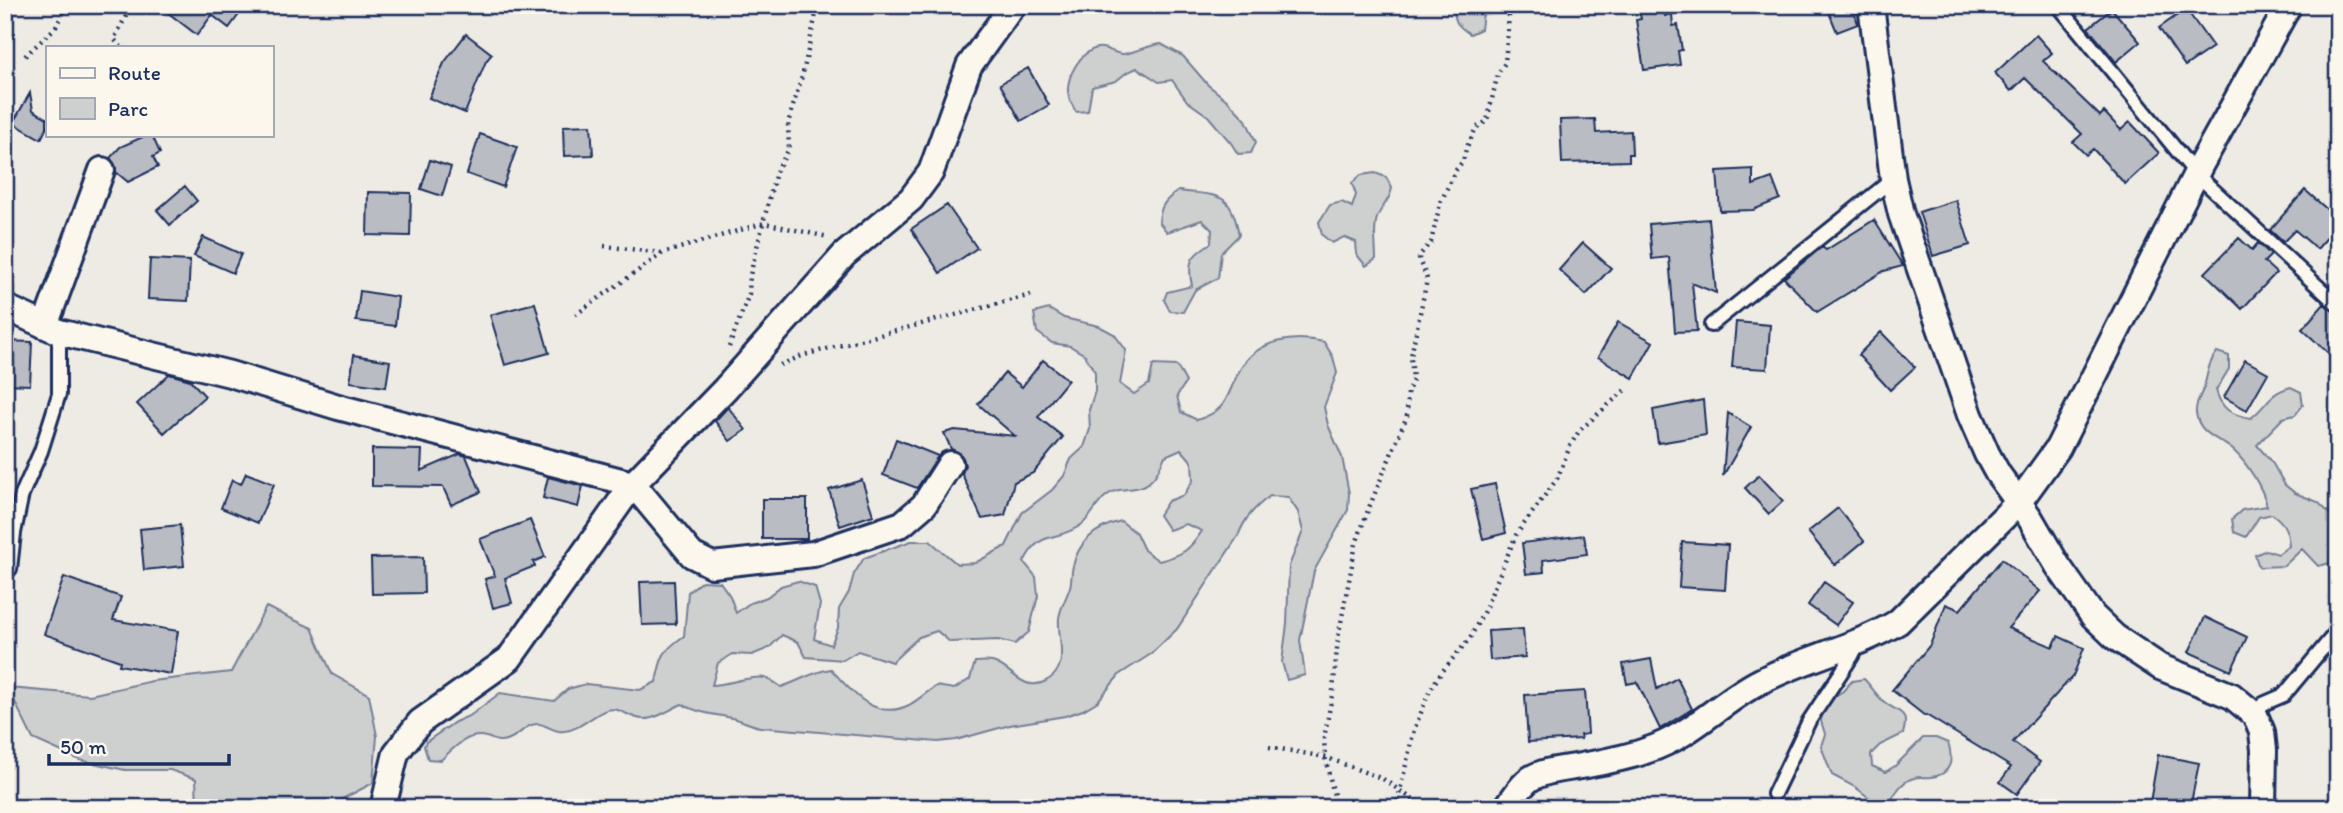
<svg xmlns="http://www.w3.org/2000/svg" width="2343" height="813" font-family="Itim,sans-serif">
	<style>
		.green { fill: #cecfcf; stroke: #747f96; stroke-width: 2; fill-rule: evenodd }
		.building { fill: #b9bcc3; stroke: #1b2f5e; stroke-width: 2 }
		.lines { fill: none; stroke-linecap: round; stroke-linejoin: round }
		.service-casing { stroke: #1b2f5e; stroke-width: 18 }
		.minor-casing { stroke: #1b2f5e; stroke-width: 30 }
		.path { stroke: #1b2f5e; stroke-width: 4.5; stroke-dasharray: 2 5; stroke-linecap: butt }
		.service { stroke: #fbf7ec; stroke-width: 12 }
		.minor { stroke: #fbf7ec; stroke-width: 24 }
	</style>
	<rect width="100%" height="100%" fill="#eeebe4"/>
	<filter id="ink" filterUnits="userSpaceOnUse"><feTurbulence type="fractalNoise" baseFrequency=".0143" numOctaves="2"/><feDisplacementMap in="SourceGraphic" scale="14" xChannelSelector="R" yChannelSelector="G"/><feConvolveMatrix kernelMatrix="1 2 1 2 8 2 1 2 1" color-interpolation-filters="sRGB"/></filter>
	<g filter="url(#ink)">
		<path class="green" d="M1456,5H1484L1481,29L1470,34C1457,26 1452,20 1456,5Z
			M1161,44L1183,56L1208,85L1228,101L1246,120L1256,142L1251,153L1238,154L1231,143L1208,116L1187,101L1172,80L1159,82L1137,68L1126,73L1116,81L1092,87L1088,111L1076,112C1072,105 1069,100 1068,92C1067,76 1080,52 1097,48C1106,46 1114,54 1123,54C1131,54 1148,45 1161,44Z
			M1375,173L1386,177L1392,188C1389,203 1381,206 1377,218C1373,230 1376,246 1376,259L1366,266L1357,255L1356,242L1344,237L1332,243L1322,235L1319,222L1330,205L1342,202L1352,207L1356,195L1352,183L1361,175Z
			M1178,191C1218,196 1231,190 1239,235L1221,253L1218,278L1195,290L1183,312L1170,311L1164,300L1167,292L1192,286C1187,262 1190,256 1211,243L1212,230L1202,220L1167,232L1159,222C1160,206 1165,200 1178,191Z
			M1049,309L1064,318L1099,326L1114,334L1126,350L1120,384L1134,394L1149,384L1153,365L1177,366L1186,382L1177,396L1181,412L1197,420C1231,409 1225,395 1241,368C1258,339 1295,335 1324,342L1333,357L1337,373L1324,407L1328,425L1342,457L1349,493L1348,510L1314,571L1300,640L1305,675L1287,680L1282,662L1287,624L1289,566L1303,531L1298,512L1288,497L1270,496C1254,508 1245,518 1238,536L1177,629L1151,654L1120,674L1098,701L1083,710L1065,716L1010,725L956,740L938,742L760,727C750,725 742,720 732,718C715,714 698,714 682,704C671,709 655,720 643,719C630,719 620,706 607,710C593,714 580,730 564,731C554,733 548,725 539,724C525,723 520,737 506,740C497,743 494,739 486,737C467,732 453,749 441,760L428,759L424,746L426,742L455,722L471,715L500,693L554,701L568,689L586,684L640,690L656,682C661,657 662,651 684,636L688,592L702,581L720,582L730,596L736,613L750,603L767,597L781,586L798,581L815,587L820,604L814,639L831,645L838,628L839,609L849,592L854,574L864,558L911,541H930L957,564L975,563L1006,546L1022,513L1052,490L1064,476L1071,459L1084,447L1090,429L1089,410L1095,391V372L1085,355L1070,346L1052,343L1037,332L1034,313ZM1181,449L1192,462L1193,480L1184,495L1168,501L1159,515L1169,530L1186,524L1202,531C1189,551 1182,555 1159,561L1144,550L1136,533L1121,521C1097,527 1079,540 1073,566C1071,573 1072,580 1070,587C1067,597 1060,608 1059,618C1057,640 1072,669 1044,682C1021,692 1011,666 992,662C987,661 980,662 975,662L970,679L954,689L936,686C927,692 918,700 909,705C875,722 851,691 831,669C811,672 800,681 781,687C777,684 770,679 765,678C752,675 727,685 712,685L718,663L733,654L752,655L769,648L782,635L798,642L806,657L843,660L858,651L892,662L919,637L937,631L950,642L998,640L1015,644L1029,632L1038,596L1036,577L1024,562C1041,528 1055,543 1081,525C1091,518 1096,504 1106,496C1116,487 1131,491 1143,486C1155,481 1160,467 1165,456Z
			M2217,352L2229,356V369L2216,390C2221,409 2231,415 2251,418C2268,405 2268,393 2291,387L2301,392L2303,405L2295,415L2283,418L2257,445L2273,464L2285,485L2295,493L2318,502L2335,519L2338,524V555L2330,563L2318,566L2302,549L2284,566L2259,567L2255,555L2266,550L2278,554L2289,546C2288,531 2285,523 2272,514L2259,517L2246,537L2234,532L2232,519L2242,510L2267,506C2263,488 2247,463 2233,450C2219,438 2199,435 2196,413C2195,402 2201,396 2204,387C2208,373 2208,363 2217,352Z
			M266,607L312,628L332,674L369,695L377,736L373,783L325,808H197L196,779L170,770H125L80,760L33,739L8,688L90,695L152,681L231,672Z
			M1864,679C1871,686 1876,695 1883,701C1898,714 1910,709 1903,734L1880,745L1871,754L1872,766L1885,772L1895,766L1923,738H1936L1948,743C1954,760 1951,775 1931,777C1926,778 1919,776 1914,778C1902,781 1896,792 1890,802L1876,803L1855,787L1832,775L1821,746L1825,734L1821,721L1823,708L1832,698L1843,691L1852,681Z"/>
		<path class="building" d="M158,5H246L229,28L212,15L197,35Z
			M1826,5H1852L1858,24L1837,32Z
			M1664,6L1665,16L1672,14L1673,26L1678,25L1682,50L1678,51L1680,65L1644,70L1636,20L1641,19L1639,9Z
			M2112,9L2140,42L2116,62L2088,28Z
			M2186,9L2213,47L2185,66L2159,28Z
			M466,34L492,54L486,61L465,113L429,98L444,63Z
			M2036,35L2052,53L2043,61L2100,116L2104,112L2121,130L2130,122L2159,153L2125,184L2093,149L2086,155L2073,142L2082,134L2025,78L2011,91L1995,73Z
			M1028,68L1049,105L1021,121L1000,84Z
			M30,93L33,110L47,118V127L41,139L13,123Z
			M1595,119L1596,133L1631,131L1632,154H1629V161L1562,163L1560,120Z
			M591,125L593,155L564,156L563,126Z
			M480,134L517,147L503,187L467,174Z
			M147,135H152L160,153L153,157L158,167L128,182L116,172V167L110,158L120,147Z
			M430,160L451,167L442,196L421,189Z
			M1753,169V185L1772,178L1780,199L1753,210L1720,211L1717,171Z
			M185,186L197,201L170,225L157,210Z
			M2305,190L2338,219V225L2317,249L2295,230L2283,242L2270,230Z
			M368,192L411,193L410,236L367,235Z
			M1956,200L1970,245L1933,256L1919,212Z
			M947,205L977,248L940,273L911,229Z
			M1709,219L1716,293L1692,283L1697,331L1675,332L1669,257L1652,259L1649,224Z
			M1874,220L1903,266L1884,271L1817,312L1784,278L1822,247L1826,250Z
			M203,237L241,254L233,273L194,256Z
			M2239,238L2252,250L2258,243L2271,255L2264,262L2276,273L2242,309L2205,273Z
			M1583,243L1611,268L1586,295L1559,270Z
			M150,259L190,261L188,301L148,299Z
			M360,291L398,297L395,326L356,321Z
			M535,303L549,353L505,365L490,315Z
			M2324,304L2338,314V362L2302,329Z
			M1618,322L1653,342L1633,378L1598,357Z
			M1736,322L1770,325L1767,369L1732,367Z
			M1881,332L1915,367L1890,390L1858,355Z
			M5,341L32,342L30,385L5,384Z
			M354,355L390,361L386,387L350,382Z
			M1043,360L1068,380L1038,417L1063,437L1033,473L1014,482L1005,515L982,519L962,474L965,465L963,458L958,452L951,449L944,433L955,430L1015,436L978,404L1005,373L1022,387Z
			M2245,360L2268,373L2247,410L2224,397Z
			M169,374L190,380L205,396L164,433L137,404Z
			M1703,400L1706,435L1658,443L1653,410Z
			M728,407L746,430L730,441L715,421Z
			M1728,413L1751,427L1723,476Z
			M896,439L938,456L917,488L883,475Z
			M372,449L422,450L421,471L460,454L466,456L481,492L451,505L443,487L372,486Z
			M246,473L274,484L258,523L221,508L232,480L241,484Z
			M1759,475L1783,501L1769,514L1745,488Z
			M548,477L583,486L578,507L543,498Z
			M862,480L873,515L840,526L829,490Z
			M1495,484L1506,533L1483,539L1471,489Z
			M762,499H807V539H762Z
			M1838,508L1864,541L1835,565L1808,532Z
			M530,520L545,557L533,562L535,566L505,578L512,603L493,608L485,579L495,576L480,539Z
			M180,525L184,566L144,570L140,529Z
			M1584,535L1587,554L1543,560L1544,572L1526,574L1522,543Z
			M1682,542L1728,545L1725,590L1679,587Z
			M423,557L424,593L372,594L371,558Z
			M2002,559L2040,591L2008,628L2053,647L2058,636L2084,648L2073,676L2013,742L2040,762L2017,794L2000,782L2011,767L1926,715L1925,716L1892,690L1930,645L1946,604L1960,610Z
			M64,577L121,597L113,620L178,631L171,674L119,665L120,661L44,634Z
			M674,581L676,624L642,625L640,582Z
			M1824,582L1853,602L1836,625L1808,605Z
			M2205,617L2247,637L2231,671L2189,652Z
			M1523,629L1525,657L1490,660L1488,631Z
			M1651,659L1657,689L1677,678L1692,709L1660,729L1637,682L1627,684L1623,664Z
			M1585,691L1588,734L1580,735L1581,739L1528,742L1525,695Z
			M2158,755L2199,763L2190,808H2149Z"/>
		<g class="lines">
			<defs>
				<path id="service" d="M2058,5L2196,174L2338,305
					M1711,325L1893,179
					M10,569L14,533L22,494L41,451L59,394V332
					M2255,715L2263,704L2284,695L2338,630
					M1774,794L1809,721L1852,656L1858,643"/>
				<path id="minor" d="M1871,5L1893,179L1901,214L1970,415L1987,454L1998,474L2030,518L2058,566L2093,616L2115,637L2160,667L2232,696L2255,715L2262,732L2264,750L2263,808
					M5,307L59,332L230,374L338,407L633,484L692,555L712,565L813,554L902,524L924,505L950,464
					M45,326L102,170
					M383,808L396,753L420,722L509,659L633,484L725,389L844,255L911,199L931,172L969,66L1013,5
					M1506,808C1514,798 1520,786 1530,779C1544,770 1564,769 1581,766C1603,762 1627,758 1648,750C1693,735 1721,701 1761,681C1805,658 1855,648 1898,622L2019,502L2058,448L2200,166L2289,5"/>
			</defs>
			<use href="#service" class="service-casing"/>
			<use href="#minor" class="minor-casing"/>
			<path class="path" d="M121,47L114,39L132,5
				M25,56L56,27L67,5
				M604,246L662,253
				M575,315L663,253L764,223L828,237
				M729,347L749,294L750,275L776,172L789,149L788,123L803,73L818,5
				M780,365L804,355L1031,295
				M1269,747L1325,757L1383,779L1425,808
				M1337,808L1325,757L1324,738L1333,691L1338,638L1356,544L1368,510L1407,416L1408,391L1413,380L1411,356L1427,280C1426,271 1419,265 1419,256L1431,242L1440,204L1455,171L1463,161L1466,149L1476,128L1487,121L1498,73L1505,63L1510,5
				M1396,808L1414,730L1430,690L1441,673L1470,638L1485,609L1516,535L1557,479L1570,446L1579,431L1625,390"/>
			<use href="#service" class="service"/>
			<use href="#minor" class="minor"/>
		</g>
	</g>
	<rect width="2343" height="813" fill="none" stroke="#fbf7ec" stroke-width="28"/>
	<rect x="14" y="14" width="2315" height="785" fill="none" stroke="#1b2f5e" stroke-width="2.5" filter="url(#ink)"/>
	<rect x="46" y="46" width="228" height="91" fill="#fbf7ec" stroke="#a1a7b3" stroke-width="2"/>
	<rect x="60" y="68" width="35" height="10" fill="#fbf7ec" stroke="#a1a7b3" stroke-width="2"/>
	<text x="108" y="80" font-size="21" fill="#1b2f5e">Route</text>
	<rect x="60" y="98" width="35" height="21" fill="#cecfcf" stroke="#a1a7b3" stroke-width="2"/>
	<text x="108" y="116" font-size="21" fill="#1b2f5e">Parc</text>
	<path d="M49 754v10h180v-10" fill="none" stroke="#1b2f5e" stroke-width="3.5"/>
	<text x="60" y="754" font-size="21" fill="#1b2f5e" stroke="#fbf7ec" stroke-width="5" paint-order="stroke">50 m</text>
</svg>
